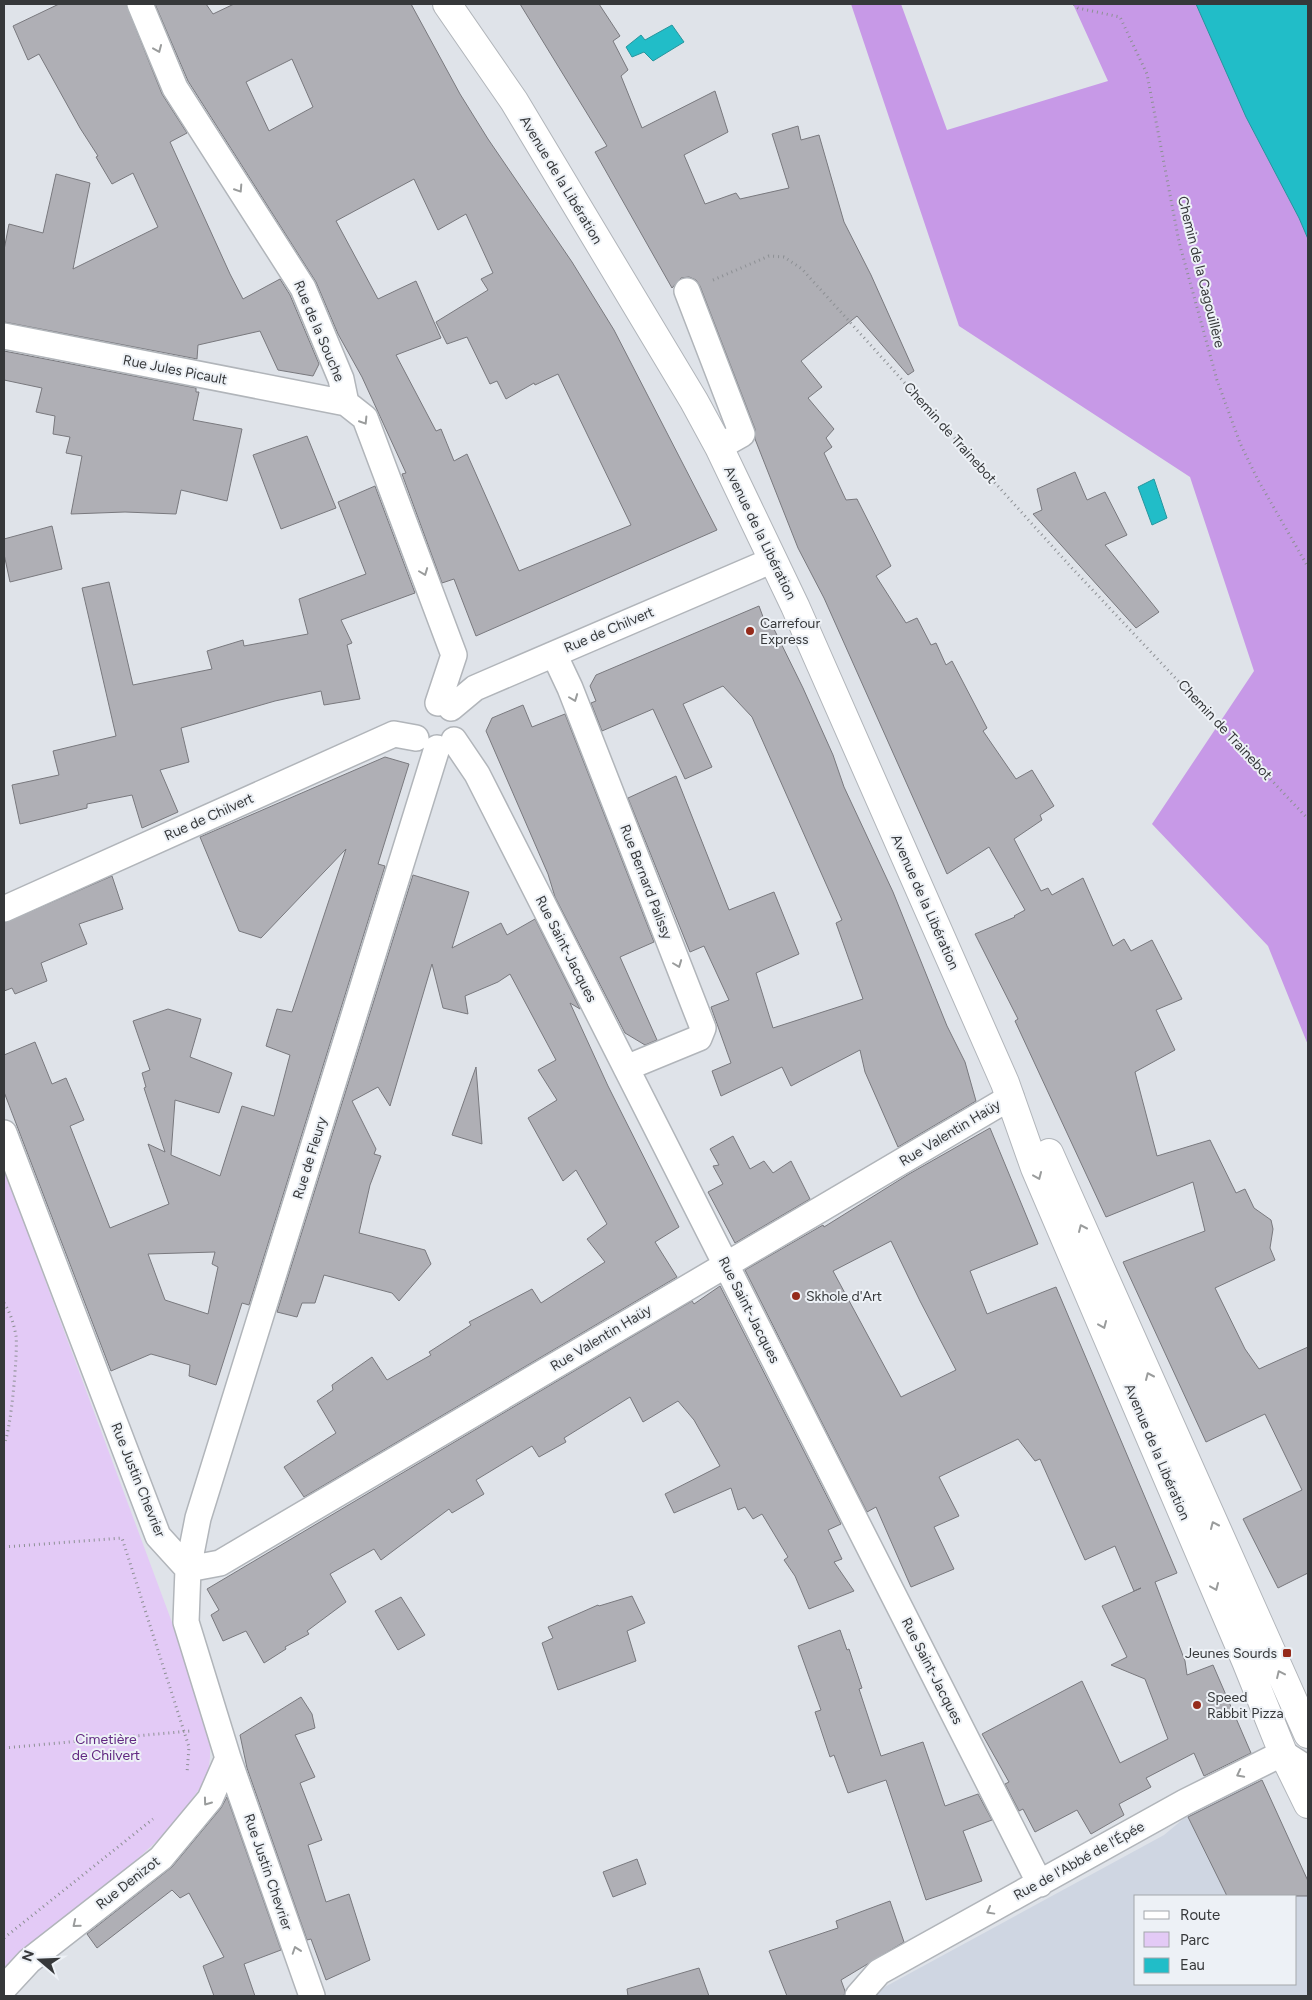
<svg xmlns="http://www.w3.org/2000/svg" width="1312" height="2000" font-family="Figtree,sans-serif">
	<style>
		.built { fill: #cfd6e2; fill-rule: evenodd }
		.green { fill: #e3caf6 }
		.forest { fill: #c799e7 }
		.water { fill: #21bdc8; stroke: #27959d }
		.building { fill: #afafb5; stroke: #79797e; fill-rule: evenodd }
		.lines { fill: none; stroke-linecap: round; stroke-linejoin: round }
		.minor-casing { stroke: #b1b5ba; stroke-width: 28 }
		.secondary-casing { stroke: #b1b5ba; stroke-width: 30 }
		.path { stroke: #8d9094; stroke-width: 3; stroke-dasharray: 1 4; stroke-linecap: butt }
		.minor { stroke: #fff; stroke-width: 25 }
		.secondary { stroke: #fff; stroke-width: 28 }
		.oneway { stroke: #9a9c9c }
		.poi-dot { fill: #952b1b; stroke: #edf1f6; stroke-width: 2 }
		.labels { text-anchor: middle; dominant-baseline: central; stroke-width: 4; stroke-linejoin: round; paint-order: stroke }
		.street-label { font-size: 14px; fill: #36383a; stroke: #edf1f6 }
		.poi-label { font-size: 14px; fill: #36383a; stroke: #edf1f6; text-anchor: start }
		.park-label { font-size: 14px; fill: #602781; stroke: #edf1f6 }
	</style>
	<rect width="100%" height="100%" fill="#dfe3e9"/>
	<path class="built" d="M1250,1781L1263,1783L1308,1881V1996H874L881,1989L1164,1835L1188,1815ZM1136,1896H1296V1984H1136Z"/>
	<path class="green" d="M4,1169L180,1644L210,1738V1757L208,1777L171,1828L124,1871L80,1904L4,1975Z"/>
	<path class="forest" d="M851,4H901L947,130L1108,81L1073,4H1290L1308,39V1045L1268,946L1152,824L1254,671L1190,477L959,326Z"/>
	<path class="water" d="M1196,4H1308V239L1299,218L1246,117Z
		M672,25L684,42L653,61L644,52L632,57L626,47L641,35L645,40Z
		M1154,479L1167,518L1152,525L1138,487Z"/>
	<path class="building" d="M59,4H126L162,94L187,133L170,142L230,274L243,299L280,279L290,295L319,364L313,376L278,370L260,331L198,345L197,359L4,322V250L9,224L43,233L56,174L90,183L73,269L158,227L133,173L112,184L96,157L98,156L80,128L39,54L28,60L13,26Z
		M155,4H206L213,14L234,4H411L460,94L488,139L572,262L614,330L717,530L476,636L454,579L442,583L402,474L406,473L362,377L338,334L316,282L188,81ZM292,59L313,107L269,131L246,82ZM414,179L438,230L466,214L493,273L481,279L488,290L436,322L447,344L467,337L490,384L497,381L506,399L534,383L535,385L558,374L631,525L519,571L467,454L454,461L441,429L436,431L396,355L441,338L416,281L378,299L336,221Z
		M520,4H599L620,36L613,41L628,70L621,76L642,128L715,91L728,132L684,155L705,204L736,193L740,199L789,188L772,134L798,126L801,140L819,135L844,222L871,275L914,371L908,375L857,316L801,361L822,387L808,398L834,429L826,438L832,447L824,453L846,500L857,499L891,566L876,576L906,623L917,618L931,645L936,643L946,665L952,661L987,728L983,731L1016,779L1032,770L1054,806L1040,815L1042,820L1014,839L1041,891L1048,888L1052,895L1083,878L1113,946L1124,939L1131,951L1152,940L1182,999L1156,1010L1175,1050L1135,1072L1157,1156L1210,1140L1236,1193L1245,1189L1254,1208L1271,1220L1273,1229L1270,1248L1275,1260L1215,1288L1245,1349L1259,1369L1308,1347V1573L1278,1588L1243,1519L1302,1490L1265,1414L1206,1442L1123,1262L1205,1231L1193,1182L1106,1217L1015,1021L1018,1019L975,934L1015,917L1014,916L1025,910L989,847L947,874L824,598L798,548L755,439V429L700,286L696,280L689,277L681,278L672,288L595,152L607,146Z
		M4,351L196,388V392H199L193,420L242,429L227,501L181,490L176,514L125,512L71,514L82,456L66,453L70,437L53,434L55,416L36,412L42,388L4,380Z
		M307,436L336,508L281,529L253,455Z
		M1075,472L1087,500L1105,492L1127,535L1105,545L1159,612L1136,628L1033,514L1042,510L1037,489Z
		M375,486L415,593L341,620L352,643L347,645L360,699L324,705L321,691L275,701L181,728L189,762L160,770L178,812L142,828L132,795L87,804V808L20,824L12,785L59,775L53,751L116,736L82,588L109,582L133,685L212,669L207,651L243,640L244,646L308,634L299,599L366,574L338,502Z
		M52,526L62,569L10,582L4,554V539Z
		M759,606L766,625L771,623L803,688L833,755L844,787L893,892L947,1026L965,1062L976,1101L898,1147L865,1072L860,1050L791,1086L782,1067L721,1096L712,1071L731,1063L711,1007L729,1000L704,946L690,952L628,798L676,776L729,910L774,892L799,954L756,973L773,1028L863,999L836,923L842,920L752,717L723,686L683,704L712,767L685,779L653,709L602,731L591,703L596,701L590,686L596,675Z
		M523,705L532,727L565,714L654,942L620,957L657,1040L645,1045L625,1033L555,897L548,874L486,731L492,718Z
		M385,757L409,764L378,864L385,866L249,1305L242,1303L216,1385L189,1376L190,1365L151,1354L111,1371L4,1092V1055L35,1042L52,1084L66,1078L84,1120L70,1126L110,1228L169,1204L148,1144L165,1152L144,1088L146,1087L142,1073L150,1070L133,1021L168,1009L201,1019L190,1057L232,1073L219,1113L175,1100L171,1155L220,1176L242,1106L274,1116L290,1055L266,1046L277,1009L292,1012L346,849L261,938L239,931L200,837ZM215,1252L212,1264L218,1267L208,1314L165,1300L148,1254Z
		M413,875L469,892L452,948L501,923L507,935L535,919L580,1009L570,1003L608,1086L679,1227L655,1242L677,1277L304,1497L284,1467L336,1433L317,1401L333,1390L332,1385L372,1357L387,1380L431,1355L429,1352L471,1325L469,1322L532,1289L541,1303L605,1262L587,1239L607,1224L576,1170L563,1181L528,1118L557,1100L538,1070L556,1060L510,974L498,982L465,996L468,1014L443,1008L432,964L390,1106L378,1087L352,1101L376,1149L374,1154L381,1156L370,1185L359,1233L425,1250L431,1264L399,1301L392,1293L324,1275L315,1303H302L297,1317L277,1312Z
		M112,876L123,909L79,924L87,944L41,963L47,981L15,994L12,988L4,991V923Z
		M476,1067L482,1144L452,1135Z
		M990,1128L1038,1244L970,1271L987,1314L1056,1287L1177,1573L1155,1582L1185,1661L1187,1675L1213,1665L1251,1753L1204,1776L1194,1753L1146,1778L1151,1787L1119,1804L1124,1815L1091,1834L1077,1810L1035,1832L1023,1809L1019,1811L1005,1784L1009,1782L982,1734L1082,1681L1120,1763L1168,1739L1145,1679L1111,1665L1127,1657L1102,1606L1141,1588L1134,1591L1115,1546L1085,1560L1040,1459L1035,1461L1018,1439L939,1477L959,1516L934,1527L954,1569L911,1587L876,1507L867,1512L745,1270L823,1225L824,1227L909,1174ZM891,1241L920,1301L956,1370L901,1397L833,1271Z
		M733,1136L750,1169L764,1161L773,1173L791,1161L810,1199L735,1243L708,1192L723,1184L713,1166L719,1165L710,1149Z
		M720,1286L841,1524L828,1530L842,1559L834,1562L854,1591L809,1609L795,1576L784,1560L788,1557L762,1514L753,1519L745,1507L738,1510L731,1488L674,1513L665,1494L720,1466L694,1420L678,1401L643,1422L630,1397L564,1438L566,1442L539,1457L532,1446L476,1480L484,1494L452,1513L449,1509L381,1560L374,1549L330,1574L346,1602L307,1631L309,1634L285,1647L286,1649L264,1663L246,1631L223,1641L211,1615L219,1610L207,1589L692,1301L694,1304Z
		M632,1596L645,1623L627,1631L636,1661L558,1690L542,1643L553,1638L548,1627L598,1605L599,1606Z
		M401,1597L425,1635L398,1650L375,1611Z
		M840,1630L847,1650L849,1649L862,1688L859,1689L881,1756L923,1742L945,1806L978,1794L992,1820L963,1831L982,1881L926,1900L886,1780L848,1793L834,1755L830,1757L815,1712L821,1710L798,1646Z
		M301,1697L312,1714L315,1728L295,1735L315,1777L300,1783L322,1840L308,1845L326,1902L349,1894L370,1960L326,1980L311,1939L307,1940L247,1768L240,1735Z
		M1262,1780L1308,1881V1896H1227L1188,1817Z
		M227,1797L281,1950L244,1964L255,1996H214L203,1966L224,1957L189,1893L180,1898L172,1890L97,1948L87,1934L172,1867L221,1808Z
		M637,1859L646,1884L613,1897L603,1872Z
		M890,1901L904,1942L841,1980L845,1991L844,1996H787L769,1951L838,1928L836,1921Z
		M699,1968L709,1996H628L627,1989Z"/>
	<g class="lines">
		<defs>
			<path id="minor" d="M140,4L175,88L303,288L341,379L346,403L365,418L454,655L438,703
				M687,291L742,434L719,447
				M4,336L346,403
				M554,654L570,688L703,1028L699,1038L626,1068
				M451,708L475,688L773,560
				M454,740L477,774L1040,1884
				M437,748L198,1518L188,1569L220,1563L1011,1097
				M4,909L394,734L416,738
				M4,1133L158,1536L188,1569L186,1622L228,1758L312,1996
				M4,1988L29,1961L161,1858L210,1799L228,1758
				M858,1996L879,1972L1185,1802L1283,1753L1308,1769"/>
			<path id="secondary" d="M447,4L514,101L694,401L719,447L795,606L1005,1083L1035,1168L1246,1661L1283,1753L1308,1804
				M1049,1153L1308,1734"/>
		</defs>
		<use href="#minor" class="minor-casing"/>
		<use href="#secondary" class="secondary-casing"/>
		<path class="path" d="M1074,4L1078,8L1120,17L1147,74L1179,242L1217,380L1240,443L1258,480L1308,567
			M713,280L769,256L784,257L802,269L1070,566L1308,819
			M4,1303C10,1312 14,1324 16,1336C18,1351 11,1432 4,1444
			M4,1547L122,1538L189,1747L187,1773
			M4,1748L190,1731
			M4,1938L153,1819"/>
		<use href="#minor" class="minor"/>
		<use href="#secondary" class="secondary"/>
	</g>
	<defs><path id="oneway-chevron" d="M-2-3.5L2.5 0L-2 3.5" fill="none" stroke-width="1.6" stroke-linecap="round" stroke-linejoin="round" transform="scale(1.25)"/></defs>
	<g class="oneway">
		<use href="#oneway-chevron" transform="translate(158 49) rotate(67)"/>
		<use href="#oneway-chevron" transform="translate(239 189) rotate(57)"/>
		<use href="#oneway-chevron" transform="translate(364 421) rotate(58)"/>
		<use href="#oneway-chevron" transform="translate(424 572) rotate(69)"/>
		<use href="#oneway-chevron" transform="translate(574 698) rotate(69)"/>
		<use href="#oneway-chevron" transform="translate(678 964) rotate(69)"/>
		<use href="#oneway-chevron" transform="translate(1038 1176) rotate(67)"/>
		<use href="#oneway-chevron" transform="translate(1082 1228) rotate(-114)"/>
		<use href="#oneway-chevron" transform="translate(1103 1325) rotate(67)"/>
		<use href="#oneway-chevron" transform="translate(1149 1376) rotate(-114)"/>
		<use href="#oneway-chevron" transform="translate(1214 1525) rotate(-114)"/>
		<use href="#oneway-chevron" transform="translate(1215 1587) rotate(67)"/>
		<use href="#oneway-chevron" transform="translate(1280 1674) rotate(-115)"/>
		<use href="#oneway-chevron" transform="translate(1240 1774) rotate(153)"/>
		<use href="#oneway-chevron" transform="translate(207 1802) rotate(126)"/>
		<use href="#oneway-chevron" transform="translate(990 1911) rotate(151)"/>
		<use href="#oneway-chevron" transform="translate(76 1924) rotate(141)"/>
		<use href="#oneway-chevron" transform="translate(296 1950) rotate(-109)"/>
	</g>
	<g class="poi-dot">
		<circle cx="750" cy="631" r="5"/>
		<circle cx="796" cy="1296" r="5"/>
		<rect x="1282" y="1648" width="10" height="10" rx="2.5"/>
		<circle cx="1197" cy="1705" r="5"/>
	</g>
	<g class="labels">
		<g class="street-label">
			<text transform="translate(561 180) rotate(59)">Avenue de la Libération</text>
			<text transform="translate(1201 272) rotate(76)">Chemin de la Cagouillère</text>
			<text transform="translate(319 331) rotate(67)">Rue de la Souche</text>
			<text transform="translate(175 370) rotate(11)">Rue Jules Picault</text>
			<text transform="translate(950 433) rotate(48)">Chemin de Trainebot</text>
			<text transform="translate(760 533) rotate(64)">Avenue de la Libération</text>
			<text transform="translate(609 630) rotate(-23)">Rue de Chilvert</text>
			<text transform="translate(1225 730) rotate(47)">Chemin de Trainebot</text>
			<text transform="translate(209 817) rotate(-24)">Rue de Chilvert</text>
			<text transform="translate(646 882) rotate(69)">Rue Bernard Palissy</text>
			<text transform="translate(925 902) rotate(66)">Avenue de la Libération</text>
			<text transform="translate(566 949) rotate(63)">Rue Saint-Jacques</text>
			<text transform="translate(950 1133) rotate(-31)">Rue Valentin Haüy</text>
			<text transform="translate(310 1158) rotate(-73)">Rue de Fleury</text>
			<text transform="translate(749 1310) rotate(63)">Rue Saint-Jacques</text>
			<text transform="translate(601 1338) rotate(-31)">Rue Valentin Haüy</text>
			<text transform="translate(1157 1452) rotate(67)">Avenue de la Libération</text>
			<text transform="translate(138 1480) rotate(68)">Rue Justin Chevrier</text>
			<text transform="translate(932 1671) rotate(63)">Rue Saint-Jacques</text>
			<text transform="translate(1079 1861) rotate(-29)">Rue de l'Abbé de l'Épée</text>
			<text transform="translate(268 1872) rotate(71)">Rue Justin Chevrier</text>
			<text transform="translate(128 1883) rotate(-38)">Rue Denizot</text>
		</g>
		<g class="poi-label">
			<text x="760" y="623">Carrefour<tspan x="760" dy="16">Express</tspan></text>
			<text x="806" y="1296">Skhole d'Art</text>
			<text x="1277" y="1653" text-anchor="end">Jeunes Sourds</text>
			<text x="1207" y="1697">Speed<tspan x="1207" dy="16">Rabbit Pizza</tspan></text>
		</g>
		<g class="park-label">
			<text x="106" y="1739">Cimetière<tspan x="106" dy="16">de Chilvert</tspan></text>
		</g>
	</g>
	<rect width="1312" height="2000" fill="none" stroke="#36383a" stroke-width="10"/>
	<rect x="1134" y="1895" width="162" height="90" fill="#edf1f6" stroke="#a4a7ab"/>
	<rect x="1144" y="1911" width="25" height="8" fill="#ffffff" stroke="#a4a7ab"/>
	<text x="1180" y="1920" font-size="15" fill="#36383a">Route</text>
	<rect x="1144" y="1932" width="25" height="15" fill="#e3caf6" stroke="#a4a7ab"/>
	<text x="1180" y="1945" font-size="15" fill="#36383a">Parc</text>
	<rect x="1144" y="1958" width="25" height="15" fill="#21bdc8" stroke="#a4a7ab"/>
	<text x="1180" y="1970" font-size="15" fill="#36383a">Eau</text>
	<g transform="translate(40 1960) rotate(289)" stroke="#edf1f6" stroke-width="4" paint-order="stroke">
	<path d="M0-4L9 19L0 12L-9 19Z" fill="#36383a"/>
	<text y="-8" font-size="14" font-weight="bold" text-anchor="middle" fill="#36383a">N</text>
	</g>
</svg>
